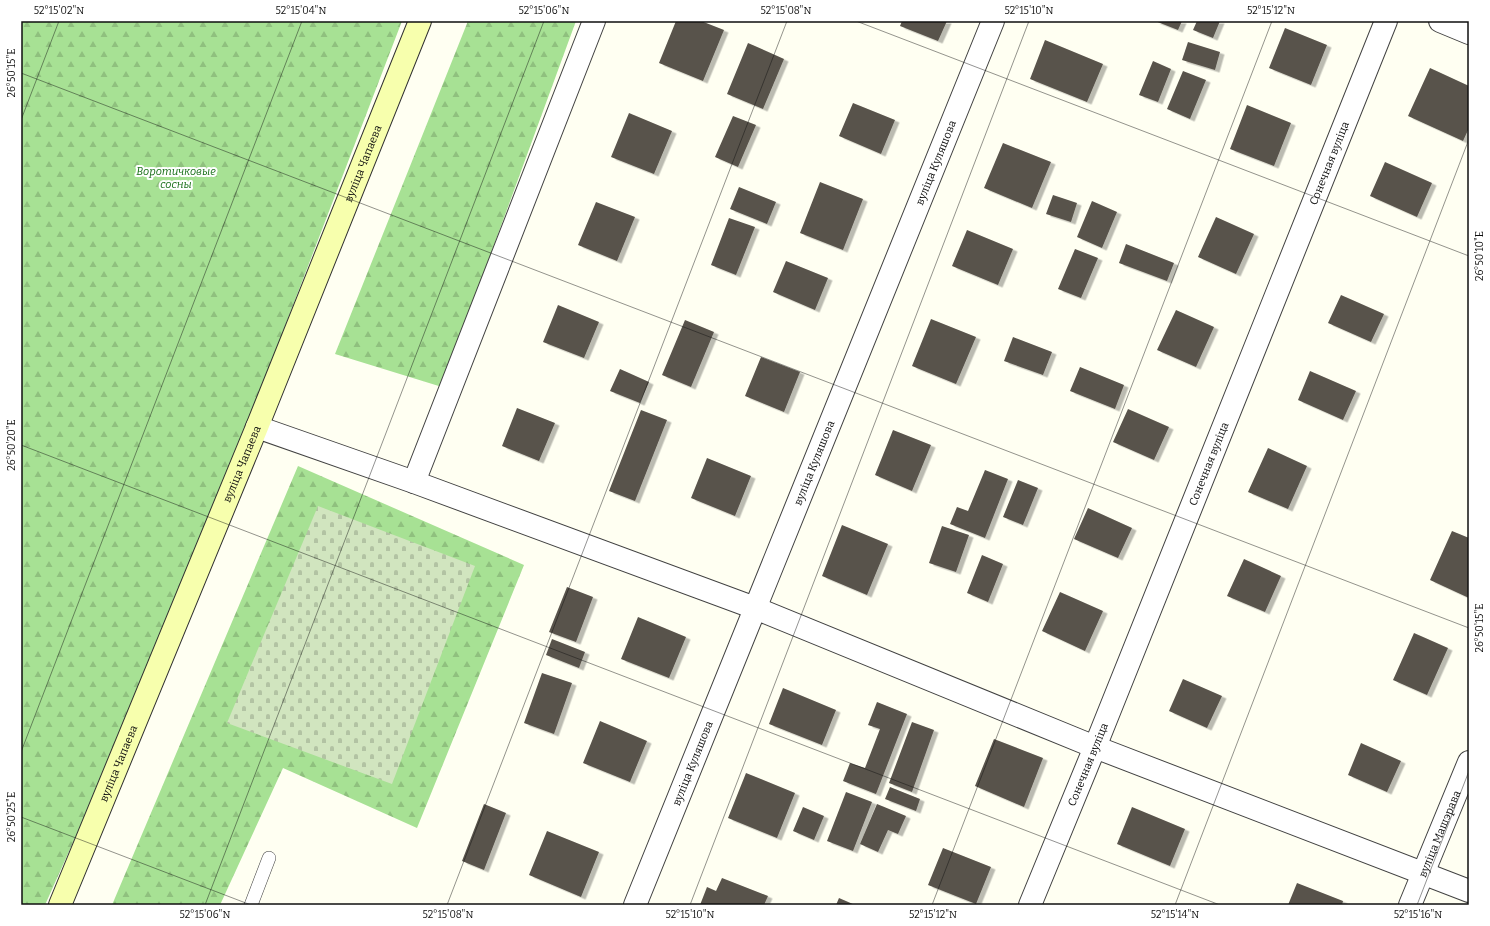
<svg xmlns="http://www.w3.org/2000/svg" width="1490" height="926" font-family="Bitter,serif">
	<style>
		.forest { fill: url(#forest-firs) }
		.cemetery { fill: url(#cemetery-stones) }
		.building { fill: #59534b; filter: url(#shadow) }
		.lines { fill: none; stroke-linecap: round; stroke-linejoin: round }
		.service-casing { stroke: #424242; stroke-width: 14 }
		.minor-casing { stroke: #424242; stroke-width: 24 }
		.secondary-casing { stroke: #313131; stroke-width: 24 }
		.service { stroke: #fff; stroke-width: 13 }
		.minor { stroke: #fff; stroke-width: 22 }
		.secondary { stroke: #f7ffad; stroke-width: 22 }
		.ticks { fill: none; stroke: #0f0f0f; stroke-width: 1; stroke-opacity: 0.45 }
		.labels { text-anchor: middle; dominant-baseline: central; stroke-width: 4; stroke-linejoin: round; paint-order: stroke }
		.street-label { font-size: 11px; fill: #0f0f0f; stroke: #fff }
		.park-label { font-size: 11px; font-style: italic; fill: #186f18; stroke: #fff }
		.neatline { fill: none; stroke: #0f0f0f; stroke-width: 1.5 }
		.ticks-label { font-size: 10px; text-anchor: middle; fill: #0f0f0f }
	</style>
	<defs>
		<pattern id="forest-firs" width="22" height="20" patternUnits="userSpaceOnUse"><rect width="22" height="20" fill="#a7e194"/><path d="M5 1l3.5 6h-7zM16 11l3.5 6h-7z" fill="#8fc07e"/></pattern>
		<pattern id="cemetery-stones" width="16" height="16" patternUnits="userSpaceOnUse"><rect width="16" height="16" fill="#d1e5bf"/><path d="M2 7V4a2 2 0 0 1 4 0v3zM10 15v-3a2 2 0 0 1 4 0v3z" fill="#b2c3a3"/></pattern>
		<filter id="shadow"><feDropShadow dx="4.5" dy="2.5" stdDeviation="0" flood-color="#0004"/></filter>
	</defs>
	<rect width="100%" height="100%" fill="#fffff2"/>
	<path class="forest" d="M21,21H402L170,626L45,905H21Z
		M468,21H576L442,387L335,354Z
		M298,466L524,565L417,828L283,768L220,905H112Z"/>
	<path class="cemetery" d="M318,506L475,566L392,784L227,723Z"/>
	<path class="building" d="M676,21H701L724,30L703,81L659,63Z
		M902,21H947L938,41L900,26Z
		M1155,21H1182L1178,30Z
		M1197,21H1220L1213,38L1193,30Z
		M1285,28L1327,45L1311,85L1269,68Z
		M1045,40L1103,64L1087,102L1030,79Z
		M1188,42L1220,52L1215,70L1182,60Z
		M748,43L784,59L763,109L727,94Z
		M1153,61L1171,69L1158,102L1139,95Z
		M1430,68L1469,86V128L1463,141L1408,116Z
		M1183,71L1206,80L1190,119L1167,109Z
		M853,103L895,120L881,154L839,136Z
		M1247,105L1291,123L1274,166L1230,149Z
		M629,113L672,131L654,174L611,157Z
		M733,116L756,125L738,167L715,157Z
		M1003,143L1051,162L1032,208L984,188Z
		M1385,162L1432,183L1417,217L1370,196Z
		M820,182L863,199L843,250L800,233Z
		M739,187L776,202L767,224L730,209Z
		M1053,195L1077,203L1071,222L1046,214Z
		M1092,201L1117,212L1102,248L1077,237Z
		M596,202L635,217L617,261L578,245Z
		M1216,217L1254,234L1236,274L1198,257Z
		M729,218L755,227L736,275L711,265Z
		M967,230L1013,249L998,285L952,266Z
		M1126,244L1174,263L1167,281L1119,263Z
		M1075,249L1098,258L1081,298L1058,289Z
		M786,261L828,278L815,310L773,292Z
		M1341,295L1384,314L1371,342L1328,323Z
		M558,305L599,322L584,358L543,342Z
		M1176,310L1214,327L1196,367L1157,350Z
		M931,319L976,337L956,384L912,366Z
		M685,320L714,332L691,387L662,375Z
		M1013,337L1052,352L1043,375L1004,361Z
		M761,357L800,372L784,412L745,396Z
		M1080,367L1124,385L1115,409L1070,391Z
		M620,369L649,382L640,403L610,391Z
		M1310,371L1356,391L1343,420L1298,400Z
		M517,408L555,423L539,461L502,446Z
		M1128,409L1169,427L1154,460L1113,442Z
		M641,410L667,420L635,501L609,491Z
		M893,430L931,445L912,491L875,475Z
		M1268,448L1307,466L1288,509L1248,492Z
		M707,458L751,476L735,516L691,498Z
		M985,470L1008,479L985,538L950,524L957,507L968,511Z
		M1018,480L1038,488L1023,525L1003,517Z
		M1088,508L1132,528L1118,558L1074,539Z
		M842,525L888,544L867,595L822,576Z
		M942,526L969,535L956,572L929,563Z
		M1452,531L1469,538V598L1430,580Z
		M982,555L1003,564L988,602L967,593Z
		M1244,559L1281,576L1265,612L1227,596Z
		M567,587L593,597L576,642L549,632Z
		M1060,592L1103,611L1085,651L1042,631Z
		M638,617L686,637L669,678L621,659Z
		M1414,633L1448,648L1427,695L1393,680Z
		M552,639L585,652L579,668L546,655Z
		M542,673L572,683L554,734L524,723Z
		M1183,679L1222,696L1207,728L1169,711Z
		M783,688L836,710L822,745L769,724Z
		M877,702L907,714L876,794L843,781L850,763L865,768L880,729L868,725Z
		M600,721L647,741L630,782L583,763Z
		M912,722L934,730L912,792L889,783Z
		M994,739L1043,758L1024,807L975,786Z
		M1361,743L1401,761L1387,792L1348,775Z
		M746,773L795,793L777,838L728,818Z
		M890,787L920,799L916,811L885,799Z
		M846,792L872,802L853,851L827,841Z
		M484,804L506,813L484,870L462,861Z
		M877,804L906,816L898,834L888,830L878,852L860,844Z
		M803,807L824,816L814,840L793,831Z
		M1132,807L1185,829L1170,866L1117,844Z
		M547,831L599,852L581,897L529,875Z
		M943,848L991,867L976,904L928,885Z
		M722,878L768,896L764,905H700L707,887L716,891Z
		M1297,883L1343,901L1342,905H1288Z
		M839,898L855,905H836Z"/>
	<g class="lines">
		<defs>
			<path id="service" d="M251,905L269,858"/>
			<g id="minor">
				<path d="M1440,21L1469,33"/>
				<path d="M257,427L414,482L755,608L1095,747L1469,891"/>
				<path d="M414,482L594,21"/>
				<path id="s1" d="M635,905L993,21"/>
				<path id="s2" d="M1030,905L1095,747L1386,21"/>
				<path id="s3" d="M1410,905L1469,762"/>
			</g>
			<g id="secondary">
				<path id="s4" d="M60,905L257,427L420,21"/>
			</g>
		</defs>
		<use href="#service" class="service-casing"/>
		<use href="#minor" class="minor-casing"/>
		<use href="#secondary" class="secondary-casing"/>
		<use href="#service" class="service"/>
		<use href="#minor" class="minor"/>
		<use href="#secondary" class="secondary"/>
	</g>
	<path class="ticks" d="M856,21L1469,256M21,73L1469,628M21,120L59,21M21,445L1220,905M21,752L302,21M21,817L251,905M205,905L544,21M447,905L787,21M690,905L1029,21M932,905L1272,21M1175,905L1469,139M1417,905L1469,771"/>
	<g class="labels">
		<g class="street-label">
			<text stroke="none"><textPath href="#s4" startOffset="801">вуліца Чапаева</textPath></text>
			<text stroke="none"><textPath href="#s1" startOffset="801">вуліца Куляшова</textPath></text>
			<text stroke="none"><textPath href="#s2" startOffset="800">Сонечная вуліца</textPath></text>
			<text stroke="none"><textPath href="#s1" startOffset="477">вуліца Куляшова</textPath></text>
			<text stroke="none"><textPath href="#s2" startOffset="476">Сонечная вуліца</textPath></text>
			<text stroke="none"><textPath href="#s4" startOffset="477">вуліца Чапаева</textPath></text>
			<text stroke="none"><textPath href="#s4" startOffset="153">вуліца Чапаева</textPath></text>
			<text stroke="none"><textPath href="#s1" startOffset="153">вуліца Куляшова</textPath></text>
			<text stroke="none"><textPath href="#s2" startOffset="152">Сонечная вуліца</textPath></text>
			<text stroke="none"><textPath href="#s3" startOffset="77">вуліца Машэрава</textPath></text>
		</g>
		<g class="park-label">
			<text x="176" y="171">Воротичковые<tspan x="176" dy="13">сосны</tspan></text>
		</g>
	</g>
	<rect width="1490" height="926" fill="none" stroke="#ffffff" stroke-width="44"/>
	<rect x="22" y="22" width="1446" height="882" class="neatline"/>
	<g class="ticks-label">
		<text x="59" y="14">52°15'02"N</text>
		<text x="301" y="14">52°15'04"N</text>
		<text x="544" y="14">52°15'06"N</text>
		<text x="786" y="14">52°15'08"N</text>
		<text x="1029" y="14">52°15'10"N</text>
		<text x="1271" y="14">52°15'12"N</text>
		<text transform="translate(11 73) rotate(-90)" y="4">26°50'15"E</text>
		<text transform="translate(1479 256) rotate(-90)" y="4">26°50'10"E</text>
		<text transform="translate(11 445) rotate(-90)" y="4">26°50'20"E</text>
		<text transform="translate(1479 628) rotate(-90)" y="4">26°50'15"E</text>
		<text transform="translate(11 817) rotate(-90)" y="4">26°50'25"E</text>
		<text x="205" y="918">52°15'06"N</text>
		<text x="448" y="918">52°15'08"N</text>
		<text x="690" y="918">52°15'10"N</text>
		<text x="933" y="918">52°15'12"N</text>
		<text x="1175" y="918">52°15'14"N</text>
		<text x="1418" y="918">52°15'16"N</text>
	</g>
</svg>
